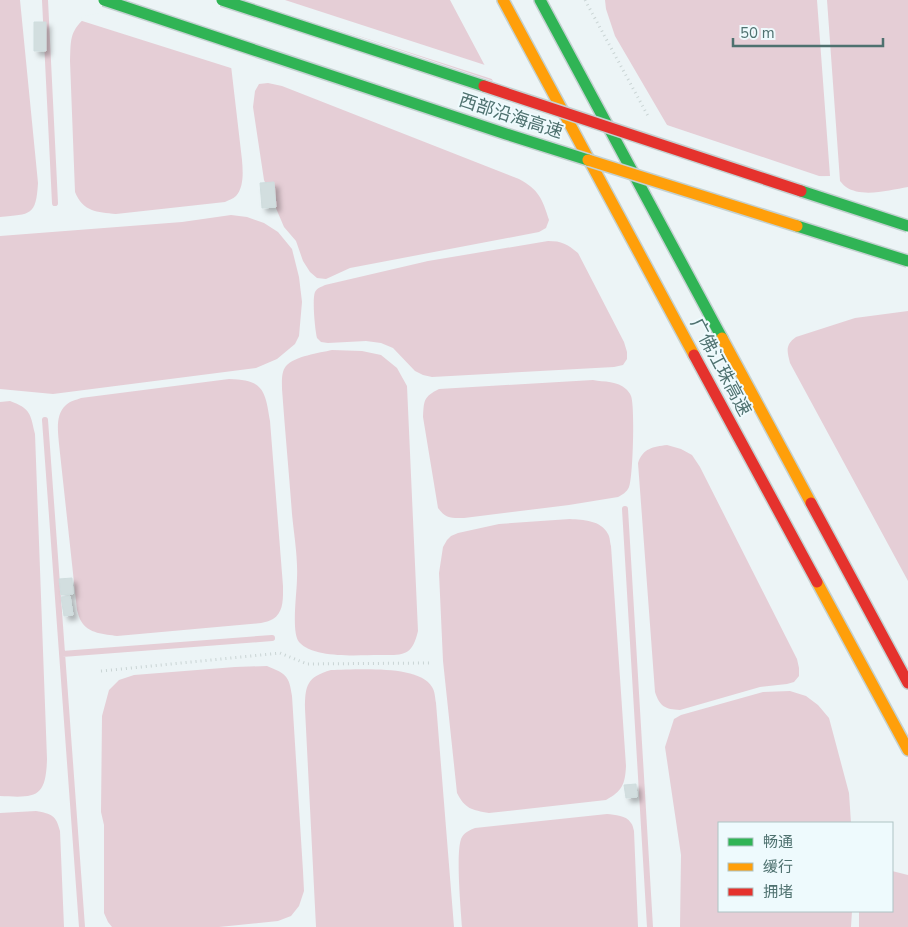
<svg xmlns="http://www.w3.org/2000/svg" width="908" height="927" font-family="'Nunito Sans','Noto Sans SC',sans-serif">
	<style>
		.water { fill: #e5ced6 }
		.pier { fill: #ecf4f6 }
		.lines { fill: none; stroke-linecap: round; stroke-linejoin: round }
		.stream { stroke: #e5ced6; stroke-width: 6 }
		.building { fill: #d2dedf; stroke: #cfddde; filter: url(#shadow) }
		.fast-casing { stroke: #c4d1d1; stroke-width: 14 }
		.slow-casing { stroke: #c4d1d1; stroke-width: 14 }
		.jam-casing { stroke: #c4d1d1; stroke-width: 14 }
		.path { stroke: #c9d4d4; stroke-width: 3; stroke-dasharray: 1 4; stroke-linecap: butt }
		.fast { stroke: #30b455; stroke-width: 11 }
		.slow { stroke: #ff9f0a; stroke-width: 11 }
		.jam { stroke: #e5322d; stroke-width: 11 }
		.fast-bridge-casing { stroke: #c4d1d1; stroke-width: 14; stroke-linecap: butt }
		.slow-bridge-casing { stroke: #c4d1d1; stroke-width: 14; stroke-linecap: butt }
		.jam-bridge-casing { stroke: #c4d1d1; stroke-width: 14; stroke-linecap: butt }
		.fast-bridge { stroke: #30b455; stroke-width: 11 }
		.slow-bridge { stroke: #ff9f0a; stroke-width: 11 }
		.jam-bridge { stroke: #e5322d; stroke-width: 11 }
		.labels { text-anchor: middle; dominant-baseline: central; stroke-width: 4; stroke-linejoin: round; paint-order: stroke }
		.street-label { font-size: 18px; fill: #4e716f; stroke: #eefafd }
	</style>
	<defs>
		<filter id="shadow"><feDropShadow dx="4.5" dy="4.5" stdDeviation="2.5" flood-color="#0004"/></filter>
	</defs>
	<rect width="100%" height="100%" fill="#ecf4f6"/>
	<path class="water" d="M0,0H20L38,183C36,216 31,214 0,217Z
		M250,0H450L493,81Z
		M605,0H817L830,176L698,178L615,36L606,9Z
		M827,0H908V187C890,190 862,198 846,187C843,185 842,183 840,181Z
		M225,14L242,160C243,172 244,187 236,196C233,199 228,200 225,202L116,214C97,212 83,212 75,192L70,61C71,41 69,32 85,18Z
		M268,83L282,86L519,179C539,190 542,198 549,220L546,228L539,232L350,268L326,279L317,278L310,272L303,261L296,241L284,227L264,180L253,107L255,91L259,84Z
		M231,215L247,217L264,223L278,232L292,249L299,277L302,302L299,336L295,344L277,359L256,368L53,394L0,389V236L182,222Z
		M548,241C562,241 567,244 578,253L624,342L627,352V359L623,365L614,367L432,377L423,375L415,371L393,348L381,343L366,341L328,343L321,342L317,338C315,330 312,299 315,292C317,288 321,287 325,285L428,261Z
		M908,311V581L790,363C787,351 785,345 796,337L855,318Z
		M332,350L362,351L381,355L397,368L407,386L418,631C412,657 403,655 379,655C358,655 314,659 299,642C291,633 297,592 297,578C298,557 294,535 292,514C289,473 285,431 282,389C282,382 281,372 286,366C295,356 319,353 332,350Z
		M229,379C263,380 265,389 270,421L283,586C283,598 284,612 273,619C270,621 265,622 261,623L117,636C105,634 88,634 81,621C79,618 78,613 77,610L59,444C58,431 55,415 66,405C70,401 76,400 81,398Z
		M593,380C604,382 618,381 626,389C628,391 630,393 631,396C635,405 633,478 629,487C627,492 622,495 618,497L569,505L464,518C451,518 446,519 438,508L423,417C424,401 423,397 439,389Z
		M10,401C31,409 30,413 35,434L47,759C46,798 36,798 0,796V402Z
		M667,445L681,449L692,455L700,467L797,659L799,668V676L794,682L787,684L760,687L680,710C665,709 660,707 655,692L638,463C643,448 653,447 667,445Z
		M570,519C583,520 601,520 608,534C610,537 610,543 611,546L626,766C625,785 622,791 606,800L489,813C472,810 465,809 457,793L443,661L439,573L443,547L447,540L451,536L458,533L499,524Z
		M267,666C286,674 289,675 292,696L303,871L304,891L299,906L291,916L278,921L219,927H112L108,922L104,913V825L101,812L102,716L109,690L119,680L134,675L235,667Z
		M331,670C354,670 419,664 432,687C435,691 435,698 436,703L454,927H316L305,709C305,685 307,677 331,670Z
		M790,691L806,696L818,705L829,718L849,793L851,823H719V911H852L851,927H680L681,855L665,747L674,719L681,715L763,692Z
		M36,811C52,814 56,815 60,831L64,927H0V813Z
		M607,814C615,815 626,815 631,823C633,825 633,828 634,831L638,927H462C461,911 455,848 462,837C465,832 470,830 475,828Z
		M892,871L908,875V927H859V911H892Z"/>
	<path class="pier" d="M247,0H285L488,66L495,80Z
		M225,12L227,14L234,69L79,20L84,16L99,13Z
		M664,124L828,179L697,180Z"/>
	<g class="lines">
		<path class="stream" d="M45,0L55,203
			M45,420L82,927
			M625,509L650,927
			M62,654L272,638"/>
	</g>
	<path class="building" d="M34,22H46V51H34Z
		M274,182L276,207L262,208L260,183Z
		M72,578L73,594L61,595L59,579Z
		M70,596L73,615L64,616L61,597Z
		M636,784L637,797L626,798L624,785Z"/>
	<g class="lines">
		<defs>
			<path id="fast" d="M540,0L722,338"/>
			<path id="slow" d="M503,0L694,355
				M722,338L811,503
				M817,582L908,750"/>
			<path id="jam" d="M694,355L817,582
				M811,503L908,683"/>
		</defs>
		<use href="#fast" class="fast-casing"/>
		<use href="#slow" class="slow-casing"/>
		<use href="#jam" class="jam-casing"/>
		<path class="path" d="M585,0L648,116
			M101,671L280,653L307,664L429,663"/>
		<use href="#fast" class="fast"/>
		<use href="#slow" class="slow"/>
		<use href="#jam" class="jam"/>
		<defs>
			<path id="fast-bridge" d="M104,0L506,134L588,160
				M222,0L484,86
				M801,191L908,226
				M797,226L908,261"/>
			<path id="slow-bridge" d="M588,160L797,226"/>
			<path id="jam-bridge" d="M484,86L801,191"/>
		</defs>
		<use href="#fast-bridge" class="fast-bridge-casing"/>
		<use href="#slow-bridge" class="slow-bridge-casing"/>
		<use href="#jam-bridge" class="jam-bridge-casing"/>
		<use href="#fast-bridge" class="fast-bridge"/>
		<use href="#slow-bridge" class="slow-bridge"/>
		<use href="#jam-bridge" class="jam-bridge"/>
	</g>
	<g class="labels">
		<g class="street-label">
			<text transform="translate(511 116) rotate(18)">西部沿海高速</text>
			<text transform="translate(721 367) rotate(62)">广佛江珠高速</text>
		</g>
	</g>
	<rect x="718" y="822" width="175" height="90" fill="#eefafd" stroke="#aec3c4"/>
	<rect x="728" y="838" width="25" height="8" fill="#30b455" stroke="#aec3c4"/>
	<text x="763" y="847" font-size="15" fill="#4e716f">畅通</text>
	<rect x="728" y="863" width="25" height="8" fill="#ff9f0a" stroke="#aec3c4"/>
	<text x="763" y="872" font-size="15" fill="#4e716f">缓行</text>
	<rect x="728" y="888" width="25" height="8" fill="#e5322d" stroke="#aec3c4"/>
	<text x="763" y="897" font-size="15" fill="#4e716f">拥堵</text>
	<path d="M733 38v8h150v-8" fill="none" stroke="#4e716f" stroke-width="2.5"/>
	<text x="740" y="38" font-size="15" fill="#4e716f" stroke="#eefafd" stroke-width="4" paint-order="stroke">50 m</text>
</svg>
